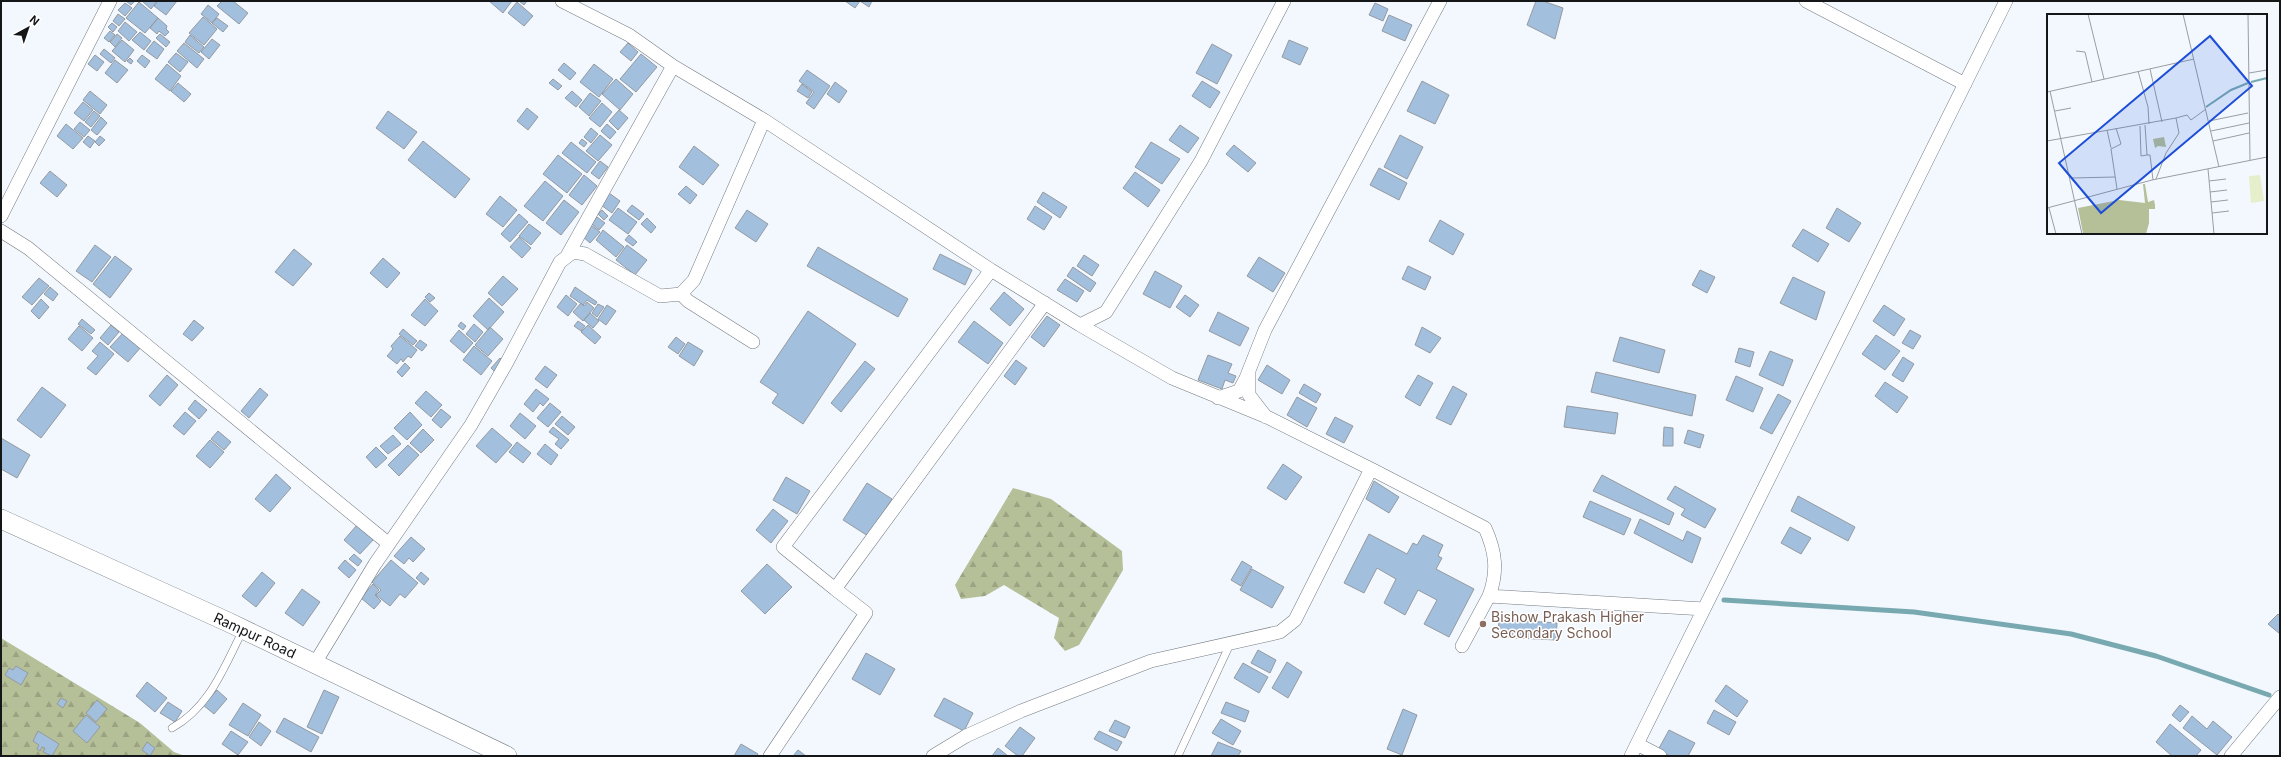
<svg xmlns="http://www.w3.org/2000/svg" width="2281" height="757" font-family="Inter,sans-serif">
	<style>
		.forest { fill: url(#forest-firs) }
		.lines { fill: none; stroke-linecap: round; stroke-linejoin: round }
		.stream { stroke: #78a9b1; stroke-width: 5 }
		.building { fill: #a2bfdd; stroke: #959aa0 }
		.service-casing { stroke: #767b81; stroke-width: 8 }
		.minor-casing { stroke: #767b81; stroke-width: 14 }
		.secondary-casing { stroke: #767b81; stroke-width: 20 }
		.service { stroke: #fff; stroke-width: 7 }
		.minor { stroke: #fff; stroke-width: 13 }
		.secondary { stroke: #fff; stroke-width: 19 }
		.education-dot { fill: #8d6e63; stroke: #fff; stroke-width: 1.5 }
		.labels { text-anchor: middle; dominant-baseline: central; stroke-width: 3; stroke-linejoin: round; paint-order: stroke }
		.education-label { font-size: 14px; fill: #785e54; stroke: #fff; text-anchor: start }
		.street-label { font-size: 14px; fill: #141618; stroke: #fff }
		.inset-river { fill: none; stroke: #78a9b1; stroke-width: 2 }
		.inset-road { fill: none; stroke: #999ea2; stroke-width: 1 }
		.view { fill: #1d4ed8; fill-opacity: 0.15; stroke: #1d4ed8; stroke-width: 2 }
		.inset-edge { fill: none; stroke: #141618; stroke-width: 2 }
	</style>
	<defs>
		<pattern id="forest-firs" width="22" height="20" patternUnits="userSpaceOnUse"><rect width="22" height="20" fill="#b5bf98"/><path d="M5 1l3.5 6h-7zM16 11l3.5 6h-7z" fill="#9ba382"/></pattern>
	</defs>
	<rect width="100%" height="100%" fill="#f2f8fe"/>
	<path class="forest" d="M1013,488L1051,499L1122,551L1123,570L1079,645L1065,651L1054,638L1059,618L1004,585L985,596L961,599L955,585Z
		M1,638L140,723L174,752L185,756H1Z"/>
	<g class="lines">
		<path class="stream" d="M1724,600L1914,612L2071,634L2156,656L2269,695"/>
	</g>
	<path class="building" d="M126,1H135L131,5Z
		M142,1H157L151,9Z
		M158,1H177L166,15L154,6Z
		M222,1H233L248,13L239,24L217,6Z
		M489,1H512L503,13Z
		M519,1H527L524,5Z
		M845,1H860L855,8Z
		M860,1H872L869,7Z
		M1536,1H1543L1563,8L1555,39L1527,25Z
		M139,2L158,18L145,33L126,18Z
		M517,2L533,16L524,26L508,13Z
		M125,3L132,8L125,16L118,10Z
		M1375,3L1388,9L1383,21L1369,15Z
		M208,5L219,14L212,23L201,14Z
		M118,14L125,19L119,26L113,21Z
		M1389,15L1412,25L1405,41L1382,31Z
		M203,17L217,29L204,45L189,33Z
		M158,18L167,26L166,29L169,32L165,36L159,31L157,34L150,28Z
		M217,18L228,26L223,32L212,23Z
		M125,22L137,32L129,41L118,31Z
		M112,23L117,27L113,32L108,27Z
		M110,31L115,35L109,42L104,38Z
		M140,32L151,41L144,50L132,40Z
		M117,34L122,38L115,47L110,42Z
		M160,34L170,42L166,47L156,38Z
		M190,35L204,47L199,53L185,42Z
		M212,39L220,45L209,59L201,52Z
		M122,40L134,50L125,62L112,51Z
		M1289,40L1308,48L1300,65L1282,57Z
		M154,41L164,49L157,59L146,51Z
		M184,43L204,59L197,68L177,51Z
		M628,43L638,52L631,61L620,52Z
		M1212,44L1232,55L1217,84L1196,73Z
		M104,49L115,58L111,63L100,54Z
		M176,53L188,62L180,72L168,62Z
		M641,54L657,67L636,92L620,79Z
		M95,55L104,62L97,71L88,64Z
		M142,55L150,61L145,68L137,61Z
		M130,58L133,61L131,64L127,61Z
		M115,60L128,70L117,83L105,73Z
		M564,63L576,73L570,80L558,70Z
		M167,64L181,76L170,91L155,79Z
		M594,64L613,79L599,97L580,82Z
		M807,70L830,86L814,109L806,103L814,92L799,81Z
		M553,79L562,86L558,90L549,83Z
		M616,79L633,94L620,110L602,94Z
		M1202,81L1220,92L1210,108L1192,96Z
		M1422,81L1449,95L1435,124L1407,111Z
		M835,82L847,91L839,103L827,94Z
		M178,83L191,94L184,102L171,91Z
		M802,84L812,92L808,98L797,91Z
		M90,91L107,105L100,114L83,100Z
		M572,91L582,100L576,107L565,98Z
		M590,93L601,101L589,116L579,107Z
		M83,102L93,110L84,121L74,113Z
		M602,103L612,112L600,127L589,118Z
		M527,108L538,117L528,130L517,121Z
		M619,110L628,118L618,130L609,121Z
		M94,111L100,116L91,127L85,122Z
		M388,111L417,132L404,149L376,128Z
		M101,117L107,123L97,135L91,130Z
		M80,122L90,130L84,137L74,129Z
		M66,124L83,138L73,149L57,136Z
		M607,124L616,132L610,139L601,131Z
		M1180,125L1199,138L1188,153L1169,140Z
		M591,128L598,134L591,143L584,137Z
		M600,135L612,145L598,161L586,151Z
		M1400,135L1423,147L1407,179L1384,167Z
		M88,136L95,141L90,148L83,142Z
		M100,136L105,140L99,146L95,142Z
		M582,139L587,143L584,147L579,143Z
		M423,141L470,179L455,198L408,160Z
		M571,142L596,162L587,173L562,153Z
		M1151,142L1180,159L1162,184L1135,167Z
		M1234,145L1256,163L1248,172L1226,154Z
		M694,146L719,165L703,185L679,167Z
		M558,155L582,174L567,193L543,174Z
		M600,161L608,167L599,179L591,173Z
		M1379,168L1407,183L1399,200L1370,185Z
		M50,171L67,185L57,197L40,183Z
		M1135,172L1160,190L1148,207L1123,188Z
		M584,175L597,186L582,205L569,195Z
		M545,181L563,196L543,221L524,206Z
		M686,186L697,195L690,204L678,194Z
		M1043,192L1067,207L1060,218L1037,202Z
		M609,193L620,201L612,213L601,205Z
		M500,196L517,210L503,227L486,214Z
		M564,200L579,212L561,235L546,223Z
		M632,205L644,214L639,220L627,211Z
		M1035,206L1052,217L1044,230L1027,219Z
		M618,208L637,222L628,234L609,220Z
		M1837,208L1861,223L1849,242L1826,228Z
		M602,210L608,216L604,220L598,214Z
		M747,210L768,224L756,242L735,228Z
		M519,214L528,222L510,242L501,234Z
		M597,217L605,223L599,230L592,224Z
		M647,218L656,227L651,233L641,224Z
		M1440,220L1464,234L1453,255L1429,241Z
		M529,224L541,233L531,245L519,236Z
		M591,225L600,232L590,243L582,236Z
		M1803,229L1829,244L1818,262L1792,246Z
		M603,230L624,247L616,257L596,240Z
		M629,235L637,242L633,246L625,240Z
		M519,237L531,248L522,258L510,247Z
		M95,245L111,257L92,282L76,271Z
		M627,245L647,260L635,275L616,260Z
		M818,247L908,299L898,317L807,266Z
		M294,249L312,264L293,286L275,272Z
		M940,254L972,270L965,285L933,269Z
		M1084,255L1099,265L1092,276L1077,266Z
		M115,256L132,269L110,298L93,284Z
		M1259,257L1285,273L1273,292L1247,276Z
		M383,258L400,273L387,288L370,273Z
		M1408,266L1431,277L1425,290L1402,279Z
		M1073,267L1096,283L1090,292L1067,276Z
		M1700,270L1715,277L1707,293L1692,285Z
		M1155,271L1182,286L1170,308L1143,294Z
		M503,276L518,289L502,306L488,293Z
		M1793,277L1825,292L1816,320L1780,303Z
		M39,278L49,286L32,305L22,297Z
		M1065,279L1084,291L1077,302L1057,290Z
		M50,287L58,294L53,301L44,294Z
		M575,287L597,302L595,305L587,300L583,305L570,296Z
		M1004,292L1024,309L1010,326L990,309Z
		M429,293L435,298L430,302L425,297Z
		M566,295L577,304L568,316L557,307Z
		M1185,295L1199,305L1190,317L1176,307Z
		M489,298L504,312L488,330L473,316Z
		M41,299L49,307L39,319L31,311Z
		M425,299L438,311L425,326L411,315Z
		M587,302L594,308L583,321L573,312L581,303L584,306Z
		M598,304L604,307L597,317L592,313Z
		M607,305L616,311L606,325L598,319Z
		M1884,305L1905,319L1894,336L1873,321Z
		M808,311L856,344L803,424L772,403L778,394L760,382Z
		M1218,312L1249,328L1240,346L1209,331Z
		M590,313L599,321L593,328L584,320Z
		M1047,316L1060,325L1044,347L1031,337Z
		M82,319L95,330L91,334L78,324Z
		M194,320L204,328L192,341L183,334Z
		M578,321L585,326L581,331L574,326Z
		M974,321L1003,343L988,364L958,342Z
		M461,322L466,326L463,330L458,326Z
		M474,324L483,332L475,342L466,334Z
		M111,325L119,332L108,345L100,338Z
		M588,325L601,337L595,344L581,332Z
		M79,326L93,338L82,351L68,339Z
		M490,327L503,339L488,356L475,345Z
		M1422,327L1441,338L1430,353L1415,345Z
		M403,329L417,341L413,345L399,334Z
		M459,330L473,343L464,353L450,341Z
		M1910,330L1921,336L1913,349L1902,343Z
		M124,332L141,347L128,362L110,347Z
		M1876,335L1900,351L1885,370L1862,354Z
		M400,336L417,350L411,358L408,356L403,362L401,359L397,364L387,356L393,349L391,346Z
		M676,337L685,344L678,354L668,347Z
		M1620,337L1665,350L1659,373L1613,361Z
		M420,340L427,345L422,351L415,346Z
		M100,342L114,354L96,375L87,368L98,356L92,351Z
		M688,342L703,351L694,366L679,356Z
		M474,346L492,361L481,375L463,360Z
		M1739,348L1754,352L1750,367L1735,362Z
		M1770,351L1793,360L1783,386L1759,375Z
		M1208,355L1232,364L1228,373L1236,376L1233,383L1225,380L1222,389L1198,380Z
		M1903,357L1914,364L1903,382L1892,375Z
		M500,358L505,364L496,373L491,368Z
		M1016,360L1027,368L1015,385L1004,376Z
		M865,361L875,369L841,412L831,403Z
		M405,363L410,368L402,377L397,372Z
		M1267,365L1290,380L1282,394L1258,380Z
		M545,366L557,375L547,388L535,379Z
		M1596,372L1696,395L1692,416L1591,392Z
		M167,375L178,385L160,406L149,396Z
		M1418,375L1433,383L1420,406L1405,397Z
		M1736,376L1763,388L1753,412L1726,400Z
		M1885,382L1908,397L1897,413L1875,396Z
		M1304,384L1321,394L1316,403L1299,393Z
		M1453,386L1467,394L1451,425L1436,418Z
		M42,387L66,405L41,438L17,420Z
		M260,388L268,395L249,418L241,411Z
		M536,389L549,399L543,406L540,403L533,412L524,404Z
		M426,391L442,405L431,417L415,403Z
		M1778,394L1791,401L1772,434L1760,428Z
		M1297,397L1317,408L1307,427L1287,415Z
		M195,400L207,410L199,419L188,409Z
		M550,403L561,412L548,427L537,418Z
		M1567,406L1618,413L1615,434L1564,427Z
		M441,409L451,417L441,428L432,420Z
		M185,412L196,421L184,435L173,426Z
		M410,412L422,425L407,440L394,428Z
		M520,413L536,426L525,439L510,426Z
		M562,416L575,427L568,435L555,424Z
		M1335,417L1353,426L1344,443L1326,434Z
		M553,427L569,440L561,449L555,444L559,439L549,432Z
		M1664,427L1673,428V446H1663Z
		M492,428L512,445L496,463L476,446Z
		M423,429L434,440L421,453L410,443Z
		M1688,430L1704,435L1700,448L1684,443Z
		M218,431L231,442L224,450L211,439Z
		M393,435L401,444L388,454L380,446Z
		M1,438L30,455L17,478L1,469Z
		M210,440L224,452L210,468L196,456Z
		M517,442L531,453L523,463L509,452Z
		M545,444L558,455L551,465L537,454Z
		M408,445L419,455L399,476L388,465Z
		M376,447L387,458L376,468L366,457Z
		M1283,464L1302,477L1286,500L1267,488Z
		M276,474L291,488L270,512L255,499Z
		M1602,475L1674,513L1669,525L1593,491Z
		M786,477L810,491L797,514L773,500Z
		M1374,481L1399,497L1389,513L1366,499Z
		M867,483L892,499L868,536L843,520Z
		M1675,486L1716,509L1705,528L1681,515L1685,509L1667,499Z
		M1798,496L1855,527L1848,541L1791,511Z
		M1590,501L1631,519L1624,535L1583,517Z
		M773,509L788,521L771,543L756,530Z
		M1640,519L1683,541L1687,531L1701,538L1692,563L1634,533Z
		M357,525L374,539L360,554L344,540Z
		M1790,527L1811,538L1801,554L1781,543Z
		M1369,534L1407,554L1413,543L1417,545L1423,535L1443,545L1438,556L1442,558L1436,569L1474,589L1449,637L1424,624L1437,600L1418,590L1405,615L1384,603L1396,579L1377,568L1364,593L1344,583Z
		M411,537L425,549L413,562L409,558L404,564L394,556Z
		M354,554L362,561L358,566L349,559Z
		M345,560L356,570L349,578L338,568Z
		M391,560L418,583L405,598L400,594L390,606L376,595L381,590L372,582Z
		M1242,561L1252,567L1241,586L1231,580Z
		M767,564L792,587L765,614L741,591Z
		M1252,569L1284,587L1272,608L1240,590Z
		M262,572L275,583L256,607L242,596Z
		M421,572L429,579L424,585L416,578Z
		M373,584L379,590L375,595L381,601L374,609L361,598Z
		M302,589L320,602L303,626L285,613Z
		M2278,614L2280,616V634L2268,624Z
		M1499,619L1557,623L1556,640L1498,637Z
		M1258,650L1276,660L1270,673L1251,663Z
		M866,653L895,669L880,695L852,679Z
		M1287,662L1302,672L1288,698L1272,688Z
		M1243,663L1268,677L1259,693L1234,678Z
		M16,666L28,673L21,685L5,675L9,668L13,670Z
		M147,682L167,698L155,712L136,696Z
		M1726,685L1748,701L1737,717L1715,701Z
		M217,690L227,699L214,714L203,705Z
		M324,690L339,697L322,734L307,727Z
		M61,698L67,701L63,708L57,704Z
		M944,698L973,713L964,731L934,716Z
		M97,700L107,709L96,722L86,713Z
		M168,702L182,711L175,722L160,713Z
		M1226,702L1249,711L1245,722L1221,713Z
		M243,703L261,715L248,736L229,725Z
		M2180,705L2189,712L2180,722L2172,715Z
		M1403,709L1417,715L1402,755L1387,749Z
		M1714,710L1736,722L1729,735L1707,723Z
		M86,715L100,727L87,743L73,731Z
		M2192,716L2207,729L2213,721L2232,737L2217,755L2183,728Z
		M284,718L319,737L311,752L276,732Z
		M1221,719L1241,731L1233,745L1212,733Z
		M1115,720L1130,727L1125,738L1109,731Z
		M259,722L271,731L261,746L249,737Z
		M2170,724L2201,750L2196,756H2172L2156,742Z
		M1020,727L1035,738L1022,756H1018L1005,746Z
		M1669,730L1695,743L1688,756H1670L1658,750Z
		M38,731L59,744L52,756L43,752L45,748L42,747L40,751L37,749L39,745L33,741Z
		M231,731L248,742L238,755L222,744Z
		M1099,731L1122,742L1117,751L1094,739Z
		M147,742L155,748L150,756L142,750Z
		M1218,742L1241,751L1238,756H1211Z
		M741,744L758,754L757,756H734Z
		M998,748L1008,756H992Z
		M798,750L806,756H793Z"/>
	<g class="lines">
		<defs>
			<path id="service" d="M172,728C210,707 224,667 243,630
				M1178,756L1231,642"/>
			<path id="minor" d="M562,1L629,35L673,66L764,120L991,270L1080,325L1172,378L1267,417L1371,469L1295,620L1280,632L1151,661L1021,711L966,736L933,756
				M1806,1L1965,84
				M1,216L110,1
				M1,231L28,248L389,544
				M567,256L673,66
				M681,294L688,301L753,342
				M1080,325L1106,312L1201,161L1284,1
				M1249,374V395L1266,417
				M1218,398L1239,391L1246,378L1265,330L1440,1
				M1371,469L1485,528C1496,552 1498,572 1489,596L1704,609
				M835,589L783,547L991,270
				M1462,646L1489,596
				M315,663L375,564L471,425L506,364L560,262L573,252L585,254L660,296L681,294L694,280L764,120
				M1637,744L1660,756
				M770,756L866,613L835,589L1045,303
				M1631,756L2006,1
				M2231,756L2280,697"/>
			<path id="secondary" d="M1,519L228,622L507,756"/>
		</defs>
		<use href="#service" class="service-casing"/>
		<use href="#minor" class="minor-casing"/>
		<use href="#secondary" class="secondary-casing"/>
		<use href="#service" class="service"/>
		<use href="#minor" class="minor"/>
		<use href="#secondary" class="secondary"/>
	</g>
	<circle class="education-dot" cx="1483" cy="624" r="4"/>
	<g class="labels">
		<g class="education-label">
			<text x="1491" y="616">Bishow Prakash Higher<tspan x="1491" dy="16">Secondary School</tspan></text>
		</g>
		<g class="street-label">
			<text transform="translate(255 635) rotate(25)">Rampur Road</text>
		</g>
	</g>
	<g transform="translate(2047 14)">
		<rect width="220" height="220" fill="#f2f8fe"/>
		<path d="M213,161L217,187L204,189L202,162Z" fill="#e6eecc"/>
		<path d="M117,123L119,133L111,132L108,134L106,125ZM96,170H98L101,188L107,186L108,191V195H102V209L99,220L36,219L31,194L72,186L98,189Z" fill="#b5bf98"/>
		<path class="inset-river" d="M204,68L220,64M159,93L184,76L201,69"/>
		<path class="inset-road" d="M41,0L57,65M136,0L172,153M201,0L203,146M29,37L38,38L45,68M103,55L115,108M91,57L101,93L102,110M202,59L220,56M3,77L35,220M0,78L147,45M8,97L24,94M129,104L140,101L144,106L159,95M162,107L201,99M98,111L100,141H103L106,166M93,112L94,142L100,141M69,114L74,130L64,135L70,175M60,116L64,134M164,117L202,109M0,127L129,104L132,119L119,139L109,165M166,127L202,119M161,155L167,220M25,164L68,163M162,167L179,165M163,178L180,176M164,188L181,186M0,194L105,166L220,143M2,194L9,220M165,199L182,197"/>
		<path class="view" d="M163,22L205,72L54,199L12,149Z"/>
		<rect width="220" height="220" class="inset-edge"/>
	</g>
	<rect width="2281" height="757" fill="none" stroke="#141618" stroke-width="4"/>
	<g transform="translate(28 28) rotate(40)" stroke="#ffffff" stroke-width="3" paint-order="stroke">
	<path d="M0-3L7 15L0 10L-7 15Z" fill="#141618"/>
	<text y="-6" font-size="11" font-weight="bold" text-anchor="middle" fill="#141618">N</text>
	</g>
</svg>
